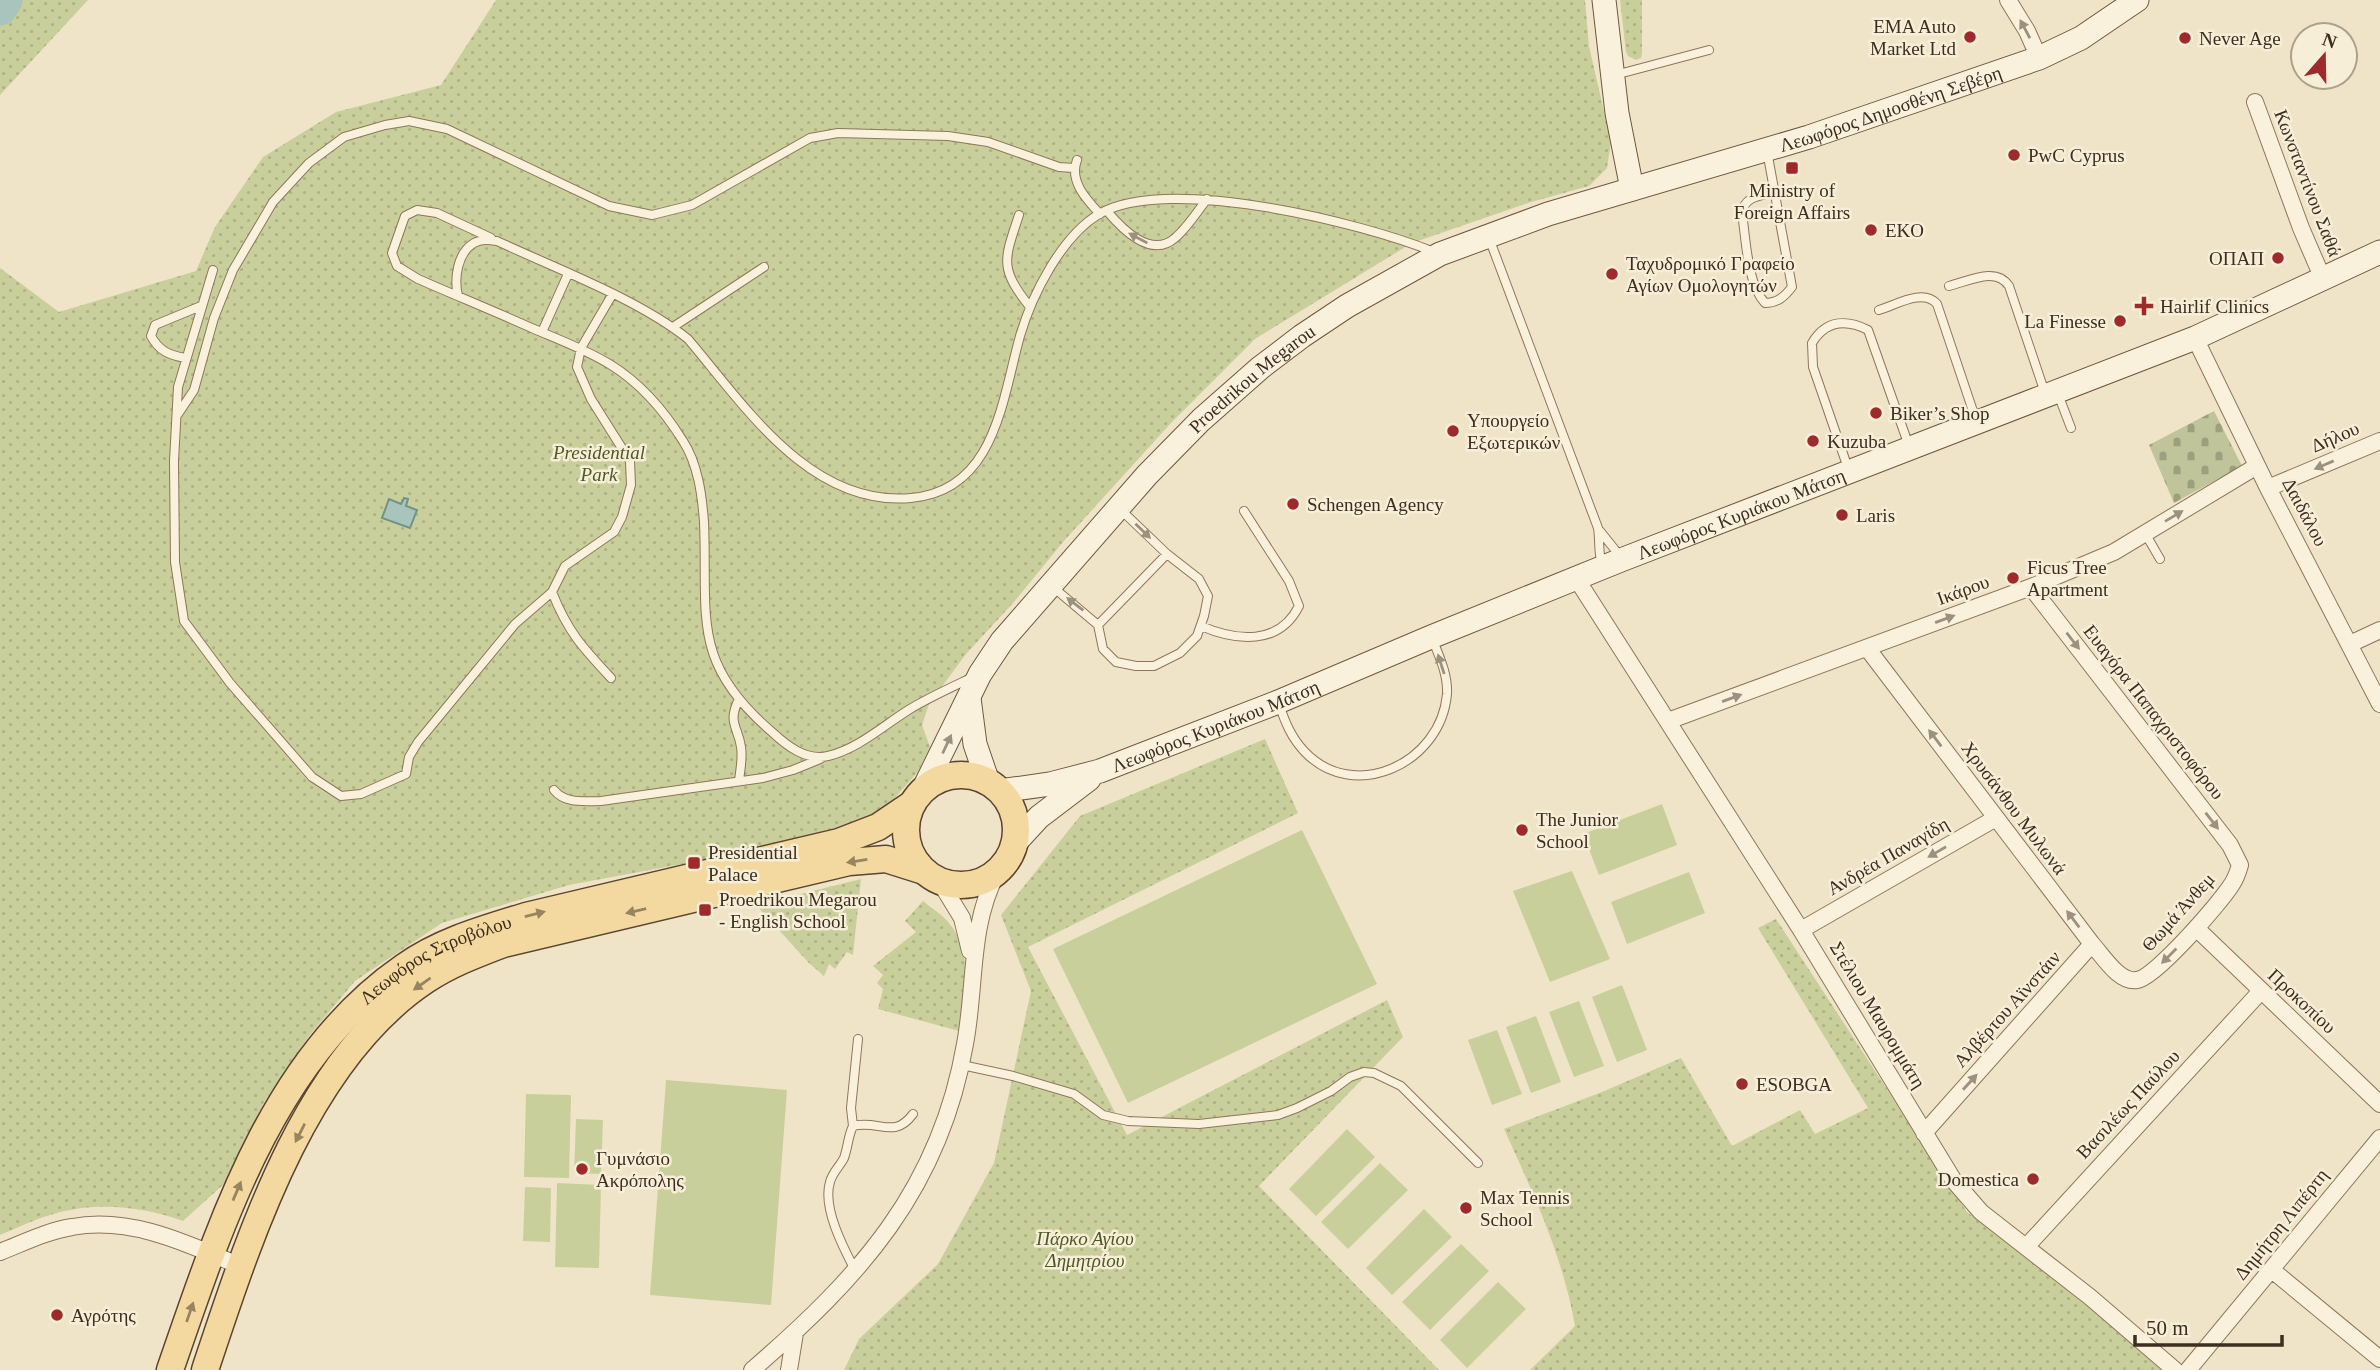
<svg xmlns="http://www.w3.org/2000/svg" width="2380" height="1370" font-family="Georgia,serif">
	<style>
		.green { fill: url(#green-dots) }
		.cemetery { fill: url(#cemetery-stones) }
		.pitch { fill: #c9cf9b }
		.water { fill: #a9c4bc; stroke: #6f938a; stroke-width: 2 }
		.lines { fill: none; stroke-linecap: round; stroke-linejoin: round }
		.river { stroke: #a9c4bc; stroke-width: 35 }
		.lane-casing { stroke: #8d765c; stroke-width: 10 }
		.street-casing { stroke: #8d765c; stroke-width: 18 }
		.secondary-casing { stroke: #6f573f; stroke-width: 25 }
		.primary-casing { stroke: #5b4430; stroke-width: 29 }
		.lane { stroke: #faf1dc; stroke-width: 8 }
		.street { stroke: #faf1dc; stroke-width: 16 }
		.secondary { stroke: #faf1dc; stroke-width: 23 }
		.primary { stroke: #f3d9a0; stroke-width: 26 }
		.oneway { fill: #9c907e }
		.oneway2 { fill: #988460 }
		.poi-dot { fill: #9e2a2b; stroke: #f7eed8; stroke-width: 2.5 }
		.labels { text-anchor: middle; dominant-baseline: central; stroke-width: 5; stroke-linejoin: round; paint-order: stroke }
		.poi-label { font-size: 19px; fill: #3d2e20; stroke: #f7eed8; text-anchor: start }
		.street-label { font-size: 19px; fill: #3d2e20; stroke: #f7eed8 }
		.park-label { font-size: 19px; font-style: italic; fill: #4d5a26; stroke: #f7eed8 }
	</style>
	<defs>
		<pattern id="green-dots" width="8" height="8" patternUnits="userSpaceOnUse" patternTransform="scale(1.75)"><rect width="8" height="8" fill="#c9cf9b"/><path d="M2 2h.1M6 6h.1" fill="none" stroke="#aeb285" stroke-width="1.8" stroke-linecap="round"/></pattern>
		<pattern id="cemetery-stones" width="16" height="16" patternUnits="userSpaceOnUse" patternTransform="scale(1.75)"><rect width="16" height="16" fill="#bfc49a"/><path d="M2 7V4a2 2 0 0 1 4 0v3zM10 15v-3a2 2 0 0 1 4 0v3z" fill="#9ca07d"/></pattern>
	</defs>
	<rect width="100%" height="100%" fill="#f0e4c8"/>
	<path class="green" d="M0,0H88L0,95Z
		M496,0H1585L1589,46L1611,142L1607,168L1589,186L1528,203L1412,243L1255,339L1171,423L1063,542L1014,602L966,654L929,704L922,725L930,747L917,773L877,818L845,829L747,852L569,885L442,923L355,981L309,1036L263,1104L225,1183L183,1221C141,1206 94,1201 50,1215C33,1220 17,1228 0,1235V268L59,312L196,271L215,227L263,157L336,112L441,85Z
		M1620,0H1642V53L1641,58L1636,60L1628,56L1626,52Z
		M1265,739L1298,813L1028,947L1127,1135L1387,1000L1403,1037L1259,1186L1439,1370H844L859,1339L938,1264L994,1163L1031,991L1001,915L1080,816Z
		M861,879L853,955L847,952L835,969L829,964L824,976L809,963L756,905Z
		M923,901C931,908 942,914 949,923C974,952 965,997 959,1031L878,1009L883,989L877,983L883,975L873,966L916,932L905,921Z
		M1776,919L1967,1212L2105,1317L2162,1370H1530L1575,1326C1563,1256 1533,1193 1504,1129L1602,1092L1681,1058L1732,1146L1800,1110L1815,1134L1868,1108L1758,928Z"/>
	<path class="cemetery" d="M2214,411L2242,466L2174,503L2149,445Z"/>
	<path class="pitch" d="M1662,804L1677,845L1599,875L1583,834Z
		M1302,830L1377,984L1128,1103L1053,949Z
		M1572,871L1610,959L1550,982L1513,891Z
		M1689,872L1705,913L1627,944L1611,902Z
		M1622,985L1647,1050L1617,1062L1592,997Z
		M1579,1001L1604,1066L1574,1077L1549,1012Z
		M1536,1016L1561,1082L1531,1093L1506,1027Z
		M1497,1030L1522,1094L1492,1105L1468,1040Z
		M666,1080L787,1090L771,1305L650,1295Z
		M526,1094L571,1095L569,1178L524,1177Z
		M576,1119L603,1120L601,1174L574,1173Z
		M1347,1129L1375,1157L1316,1216L1289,1189Z
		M1380,1163L1408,1190L1348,1249L1321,1222Z
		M557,1183L601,1185L599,1268L555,1267Z
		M525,1187L551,1188L550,1242L523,1241Z
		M1424,1209L1452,1237L1392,1295L1366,1268Z
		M1461,1244L1489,1271L1430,1330L1402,1302Z
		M1498,1282L1526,1309L1467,1368L1440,1340Z"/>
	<path class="water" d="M404,498L408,499L406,506L417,510L410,528L382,518L389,499L401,504Z"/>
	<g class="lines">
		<path class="river" d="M0,8L5,0"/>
		<defs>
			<path id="lane" d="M1615,75L1709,50
				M1767,151L1792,287C1785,296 1778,303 1765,303C1747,284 1746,239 1742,213C1744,196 1761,196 1775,192
				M1077,160C1069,181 1086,199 1100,214
				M1107,211C1122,229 1151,259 1175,238C1187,228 1197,212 1207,199
				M1019,215C1004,260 999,268 1030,307
				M491,238L437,213L417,210L405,216L392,253L397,266L418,279C457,296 496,312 534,329C560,340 587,350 611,365C640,383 665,412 683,441C698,464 702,495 704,522C708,617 690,662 772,732C787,746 806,761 828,756C858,749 884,725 910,709C930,697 950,688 971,678
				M1489,238L1598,528C1600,540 1598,554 1602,564
				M213,270L178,387L174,461L175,562L184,621L230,683L312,777L341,796L361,794L406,774L409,757L418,742L515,624L552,592L565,566L614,532L622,517L631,485L630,461L591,399L577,367L581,348L612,295
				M1949,286C1969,281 1996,266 2009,286L2045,393
				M458,296C454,279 457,253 474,243C481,239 489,240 497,241C557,269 638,299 688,339C745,406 810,507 911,498C995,491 1002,400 1020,336C1032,295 1061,237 1099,214C1168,174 1363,223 1434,252
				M1879,310C1896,305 1923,288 1937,304L1976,420
				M673,327L764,267
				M542,332L568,274
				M185,358C169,355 159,351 151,336L155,325L201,306
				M2058,394L2071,428
				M178,414L194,390L214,318L233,270L273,202L309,163L344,137L385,125L409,121L447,129L609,206L652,215L692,205L810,138L838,133L948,136L988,142L1059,167L1074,168
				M1849,471L1813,367L1812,343C1826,320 1846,319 1868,330L1909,446
				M1600,531L1620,556
				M2145,533L2160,559
				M1054,588L1098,625L1103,649L1116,662L1136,666H1154L1180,653L1197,636L1204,616L1208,596L1199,579L1167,554L1121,510
				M552,592C568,632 582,647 611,678
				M1098,625L1167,554
				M1201,626C1236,641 1279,646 1299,606L1289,581L1244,511
				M739,699C727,723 738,726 741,747C743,759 740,770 739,781
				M1279,704C1285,722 1291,737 1304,751C1353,804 1441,764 1447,694C1448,674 1439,656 1432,638
				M554,790C565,804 584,801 601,801L763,778L793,770L820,759
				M962,1065L1013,1076L1074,1094L1103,1115L1128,1121L1199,1124L1278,1115L1297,1108L1331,1091L1350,1077L1364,1072L1374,1073L1401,1086L1478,1163
				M853,1126L851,1108L858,1039
				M856,1272C844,1249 822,1208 830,1182C832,1173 840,1166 844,1158C848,1147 848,1136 853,1126C878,1119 894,1140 913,1114"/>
			<path id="street" d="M2008,0L2027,31L2039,58
				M2255,102L2301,228L2323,279
				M2195,338L2268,488L2380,704
				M2268,488L2380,441
				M1576,578L1801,930L1954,1181L1981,1212L2090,1297L2175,1370
				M2350,644L2380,630
				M1867,648L2092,944C2103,956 2119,983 2137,980C2155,978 2221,902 2232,884C2236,878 2238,872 2240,865L2230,845L2031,587
				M1668,721L2031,587L2114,552L2257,466
				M940,882L962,918L970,951
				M2196,928L2380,1104
				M1801,930L1996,818
				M1924,1133L2092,944
				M2026,1247L2261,991
				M0,1252C23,1243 47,1231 72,1227C131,1216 188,1244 240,1266
				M2272,1270L2380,1359
				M752,1370C860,1277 940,1189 965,1044C976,986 969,926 997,873
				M789,1370L795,1333
				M2188,1370L2380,1138"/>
			<g id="secondary">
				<path d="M1604,0L1617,113L1632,189"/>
				<path d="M969,698L975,744L988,782"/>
				<path id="s1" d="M923,790L980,674L1002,641L1147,475L1201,420L1260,368L1302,336L1347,306L1440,254L1548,214L1809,137L2039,58L2081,38L2137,0"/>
				<path id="s2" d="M1000,791L1050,784L1100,771L1278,702L1431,637L1621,560L2195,338L2380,252"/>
				<path d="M1016,842L1039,817L1089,779"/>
			</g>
			<g id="primary">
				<circle cx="961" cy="830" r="55"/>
				<path id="s3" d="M170,1370C220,1226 272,1058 404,967C440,941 484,929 526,916L839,842L878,827L912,804"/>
				<path d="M205,1370C249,1238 305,1060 426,980C450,964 477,954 503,944L849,862L886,859L924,871"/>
			</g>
		</defs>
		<use href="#lane" class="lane-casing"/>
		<use href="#street" class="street-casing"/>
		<use href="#secondary" class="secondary-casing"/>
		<use href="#primary" class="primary-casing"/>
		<use href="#lane" class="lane"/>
		<use href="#street" class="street"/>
		<use href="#secondary" class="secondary"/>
		<use href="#primary" class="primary"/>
	</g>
	<defs><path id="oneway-solid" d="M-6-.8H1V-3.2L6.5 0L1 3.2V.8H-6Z" transform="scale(1.75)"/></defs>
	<g class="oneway">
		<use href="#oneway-solid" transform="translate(2025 29) rotate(-118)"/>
		<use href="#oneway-solid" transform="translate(1138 238) rotate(-152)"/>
		<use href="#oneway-solid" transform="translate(2324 465) rotate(157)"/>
		<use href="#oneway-solid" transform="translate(2174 516) rotate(-31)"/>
		<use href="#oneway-solid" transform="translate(1143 531) rotate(44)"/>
		<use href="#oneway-solid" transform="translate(1075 604) rotate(-142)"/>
		<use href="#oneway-solid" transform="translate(1945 619) rotate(-20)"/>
		<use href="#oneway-solid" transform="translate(2073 641) rotate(52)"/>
		<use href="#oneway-solid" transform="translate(1441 664) rotate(-108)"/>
		<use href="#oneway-solid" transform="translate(1732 698) rotate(-20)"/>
		<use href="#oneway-solid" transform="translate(1935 738) rotate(-127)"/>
		<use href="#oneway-solid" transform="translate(947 744) rotate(-65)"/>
		<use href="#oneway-solid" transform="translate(2212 821) rotate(52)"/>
		<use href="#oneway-solid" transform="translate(1937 852) rotate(150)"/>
		<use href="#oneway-solid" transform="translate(2073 919) rotate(-127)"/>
		<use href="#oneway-solid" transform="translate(2169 956) rotate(135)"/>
		<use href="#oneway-solid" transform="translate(1970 1082) rotate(-48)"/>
	</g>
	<g class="oneway2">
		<use href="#oneway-solid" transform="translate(857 861) rotate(171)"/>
		<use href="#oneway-solid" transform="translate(636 911) rotate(167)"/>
		<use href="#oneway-solid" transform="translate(535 914) rotate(-14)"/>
		<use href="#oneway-solid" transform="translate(422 984) rotate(145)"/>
		<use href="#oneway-solid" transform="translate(300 1133) rotate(117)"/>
		<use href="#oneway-solid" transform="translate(237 1191) rotate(-67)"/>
		<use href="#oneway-solid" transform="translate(190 1312) rotate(-71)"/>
	</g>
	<g class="poi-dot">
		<circle cx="1970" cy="37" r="7"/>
		<circle cx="2185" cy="38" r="7"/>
		<circle cx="2014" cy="155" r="7"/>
		<rect x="1785" y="161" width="14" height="14" rx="3.5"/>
		<circle cx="1871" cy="230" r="7"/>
		<circle cx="2278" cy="258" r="7"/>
		<circle cx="1612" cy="274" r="7"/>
		<path d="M2140.5 295.5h7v7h7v7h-7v7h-7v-7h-7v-7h7z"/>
		<circle cx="2120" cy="321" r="7"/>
		<circle cx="1876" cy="413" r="7"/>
		<circle cx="1453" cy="431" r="7"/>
		<circle cx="1813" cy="441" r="7"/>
		<circle cx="1293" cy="504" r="7"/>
		<circle cx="1842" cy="515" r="7"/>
		<circle cx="2013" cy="578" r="7"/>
		<circle cx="1522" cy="830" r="7"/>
		<rect x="687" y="856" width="14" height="14" rx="3.5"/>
		<rect x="698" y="903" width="14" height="14" rx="3.5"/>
		<circle cx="1742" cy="1084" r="7"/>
		<circle cx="582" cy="1169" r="7"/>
		<circle cx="2033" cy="1179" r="7"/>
		<circle cx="1466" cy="1208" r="7"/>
		<circle cx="57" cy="1315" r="7"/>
	</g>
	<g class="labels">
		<g class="poi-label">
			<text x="1956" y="26" text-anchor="end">EMA Auto<tspan x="1956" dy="22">Market Ltd</tspan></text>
			<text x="2199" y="38">Never Age</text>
			<text x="2028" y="155">PwC Cyprus</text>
			<text x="1792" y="190" text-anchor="middle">Ministry of<tspan x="1792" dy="22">Foreign Affairs</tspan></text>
			<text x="1885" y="230">EKO</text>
			<text x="2264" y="258" text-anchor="end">ΟΠΑΠ</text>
			<text x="1626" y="263">Ταχυδρομικό Γραφείο<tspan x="1626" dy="22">Αγίων Ομολογητών</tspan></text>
			<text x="2160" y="306">Hairlif Clinics</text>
			<text x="2106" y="321" text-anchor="end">La Finesse</text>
			<text x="1890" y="413">Biker’s Shop</text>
			<text x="1467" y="420">Υπουργείο<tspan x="1467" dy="22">Εξωτερικών</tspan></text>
			<text x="1827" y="441">Kuzuba</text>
			<text x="1307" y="504">Schengen Agency</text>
			<text x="1856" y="515">Laris</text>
			<text x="2027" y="567">Ficus Tree<tspan x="2027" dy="22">Apartment</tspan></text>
			<text x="1536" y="819">The Junior<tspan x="1536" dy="22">School</tspan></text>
			<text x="708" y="852">Presidential<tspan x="708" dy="22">Palace</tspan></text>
			<text x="719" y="899">Proedrikou Megarou<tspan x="719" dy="22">- English School</tspan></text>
			<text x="1756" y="1084">ESOBGA</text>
			<text x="596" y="1158">Γυμνάσιο<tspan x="596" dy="22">Ακρόπολης</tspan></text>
			<text x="2019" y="1179" text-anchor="end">Domestica</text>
			<text x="1480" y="1197">Max Tennis<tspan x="1480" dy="22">School</tspan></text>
			<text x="71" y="1315">Αγρότης</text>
		</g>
		<g class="street-label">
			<text stroke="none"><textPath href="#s1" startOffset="1232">Λεωφόρος Δημοσθένη Σεβέρη</textPath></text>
			<text transform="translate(2308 183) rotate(69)">Κωνσταντίνου Σαθά</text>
			<text stroke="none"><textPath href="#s1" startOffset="532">Proedrikou Megarou</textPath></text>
			<text transform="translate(2335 437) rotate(-23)">Δήλου</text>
			<text transform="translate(2305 512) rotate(62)">Δαιδάλου</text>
			<text stroke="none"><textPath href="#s2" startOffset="793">Λεωφόρος Κυριάκου Μάτση</textPath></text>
			<text transform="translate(1963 590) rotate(-20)">Ικάρου</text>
			<text transform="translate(2154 712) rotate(52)">Ευαγόρα Παπαχριστοφόρου</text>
			<text stroke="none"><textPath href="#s2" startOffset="226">Λεωφόρος Κυριάκου Μάτση</textPath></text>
			<text transform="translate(2014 808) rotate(53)">Χρυσάνθου Μυλωνά</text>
			<text transform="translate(1888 856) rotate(-30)">Ανδρέα Παναγίδη</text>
			<text transform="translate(2178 912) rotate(-48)">Θωμά Άνθεμ</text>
			<text stroke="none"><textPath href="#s3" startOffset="506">Λεωφόρος Στροβόλου</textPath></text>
			<text transform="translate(2302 1001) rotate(43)">Προκοπίου</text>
			<text transform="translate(2007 1009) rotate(-48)">Αλβέρτου Αϊνστάιν</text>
			<text transform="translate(1878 1015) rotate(59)">Στέλιου Μαυρομμάτη</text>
			<text transform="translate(2128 1104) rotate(-47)">Βασιλέως Παύλου</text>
			<text transform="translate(2281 1224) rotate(-51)">Δημήτρη Λιπέρτη</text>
		</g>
		<g class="park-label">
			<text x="599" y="452">Presidential<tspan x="599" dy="22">Park</tspan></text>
			<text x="1085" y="1238">Πάρκο Αγίου<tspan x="1085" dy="22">Δημητρίου</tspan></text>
		</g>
	</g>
	<g transform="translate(2324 56) rotate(20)"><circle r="33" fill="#f7eed8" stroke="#ada18e" stroke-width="2"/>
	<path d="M0-5L12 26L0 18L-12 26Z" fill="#9e2a2b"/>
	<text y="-10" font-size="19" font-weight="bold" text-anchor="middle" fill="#3d2e20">N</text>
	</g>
	<path d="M2135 1335v10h147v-10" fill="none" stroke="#3d2e20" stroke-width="3.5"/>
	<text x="2146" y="1335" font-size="21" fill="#3d2e20" stroke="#f7eed8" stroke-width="5" paint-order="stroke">50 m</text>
</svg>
